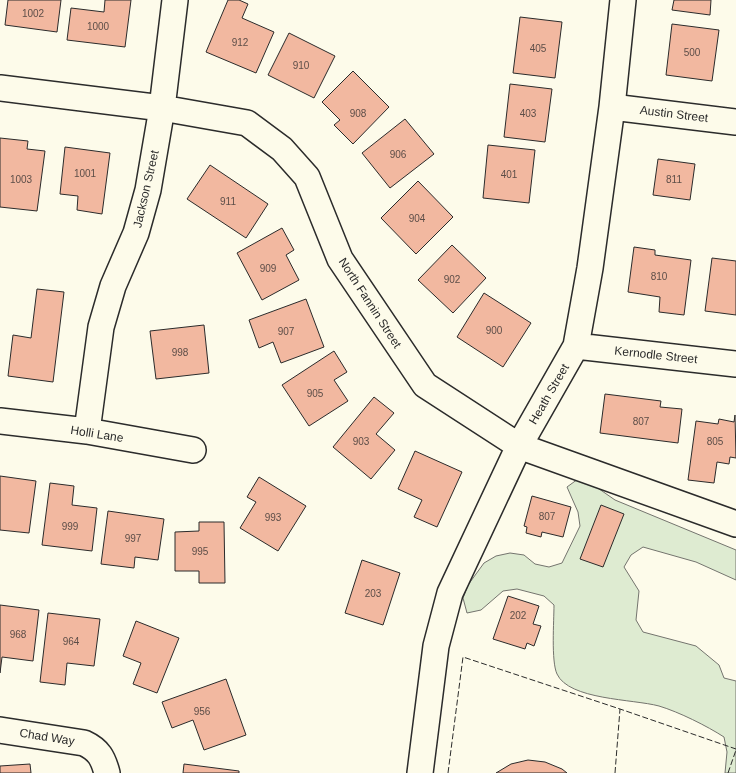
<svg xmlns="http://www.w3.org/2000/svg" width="736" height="773" font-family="Arial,sans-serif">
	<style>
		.green { fill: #deebd1; stroke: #74746e }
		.building { fill: #f2b8a0; stroke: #2b2b2b }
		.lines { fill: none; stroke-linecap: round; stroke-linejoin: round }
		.minor-casing { stroke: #2b2b2b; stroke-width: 28 }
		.minor { stroke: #fdfbea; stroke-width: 25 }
		.fence { stroke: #2b2b2b; stroke-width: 1; stroke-dasharray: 6 2.5; stroke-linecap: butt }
		.labels { text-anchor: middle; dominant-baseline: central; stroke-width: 4; stroke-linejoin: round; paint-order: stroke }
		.number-label { font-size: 10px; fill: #5d4e48 }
		.street-label { font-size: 12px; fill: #2b2b2b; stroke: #fdfbea }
	</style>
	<rect width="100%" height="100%" fill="#fdfbea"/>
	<path class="green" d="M578,479L592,484L615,500L736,550V580L696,562L643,547L631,555L624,567L639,591L636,620L643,632L696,646L719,665L724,678L736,681V773H725L727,752L724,737C707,726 679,712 659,706C633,699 569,700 557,674C551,661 554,621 554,605L544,596L517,589L503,591L481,610L467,613L463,598L468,585L484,563L496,556L510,553L524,555L535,564L549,567L562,563L580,526L578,512L567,487Z"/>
	<path class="building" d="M8,0H61L57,32L5,25Z
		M105,0H131L125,47L67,40L71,8L104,12Z
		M228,0H239L248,4L242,18L274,32L256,73L206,52Z
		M674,0H711L710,15L672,10Z
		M520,17L562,22L555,78L513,73Z
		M672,24L719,30L712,81L666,75Z
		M289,33L335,56L314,98L268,75Z
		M353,71L389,107L353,144L334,125L340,120L322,102Z
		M510,84L552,89L545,142L504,137Z
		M405,119L434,154L390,188L362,153Z
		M0,138L28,141L27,149L45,151L37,211L0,207Z
		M488,145L535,150L529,203L483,198Z
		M65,147L110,153L102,214L77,210L78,196L60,194Z
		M658,159L695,164L690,200L653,195Z
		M210,165L268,204L246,238L187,199Z
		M418,181L453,217L416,254L381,218Z
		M282,228L294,250L286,255L299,280L262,300L237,253Z
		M452,245L486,278L453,313L418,280Z
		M634,247L655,250V255L691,260L684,315L659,312L660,297L628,292Z
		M712,258L736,261V315L705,311Z
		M37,289L64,292L53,382L8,376L13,335L31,338Z
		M484,293L531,323L503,367L457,337Z
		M306,299L324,347L281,363L273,342L259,348L249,320Z
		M204,325L209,373L156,379L150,331Z
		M334,351L347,372L334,380L348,401L309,426L282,385Z
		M605,394L661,401L660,407L682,409L678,443L600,433Z
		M374,397L394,413L376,434L395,450L371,479L333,447Z
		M735,415L736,458L730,457L729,464L717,462L714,483L688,480L696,421L718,424L719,419L734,422Z
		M415,451L462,472L437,527L414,517L422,500L398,489Z
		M0,476L36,481L29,533L0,530Z
		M259,477L306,506L278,551L240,528L256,502L247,497Z
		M50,483L74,486L72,505L97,508L92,551L42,545Z
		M532,496L571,507L563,537L542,532L541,537L526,533L527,527L524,526Z
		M601,505L624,514L603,567L580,559Z
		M108,511L164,519L158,560L135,557L134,568L101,564Z
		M199,522H224L225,583H199V571H175V532L199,531Z
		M362,560L400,573L383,625L345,613Z
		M508,596L539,606L533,624L541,626L534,646L527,643L525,649L493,639Z
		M0,605L39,610L33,661L2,657L0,673Z
		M48,613L100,619L94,666L67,663L65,685L40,682Z
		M136,621L179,638L157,693L133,684L141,663L123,656Z
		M226,679L246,735L204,750L193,720L172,728L162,702Z
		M528,760L545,762L562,769L567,773H496L511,764Z
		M30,764L31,773H0V766Z
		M184,764L239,771V773H183Z"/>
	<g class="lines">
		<defs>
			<path id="minor" d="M0,88L162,108L247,123L282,149L307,177L340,259L425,385L519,446L736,524
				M612,107L736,122
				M576,346L736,364
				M0,421L87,431L193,450
				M87,431L101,327L113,286L136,233L148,190L162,108L175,0
				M0,730L84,743C99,750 103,758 107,773
				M420,773L436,646L450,593L519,446L576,346L590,268L612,107L623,0"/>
		</defs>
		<use href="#minor" class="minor-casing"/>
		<use href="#minor" class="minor"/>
		<path class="fence" d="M448,773L463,657L620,709L736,749
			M615,773L620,709
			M728,773L736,750"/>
	</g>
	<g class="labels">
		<g class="number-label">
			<text x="33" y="13">1002</text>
			<text x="98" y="26">1000</text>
			<text x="240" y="42">912</text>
			<text x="538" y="48">405</text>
			<text x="692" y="52">500</text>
			<text x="301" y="65">910</text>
			<text x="358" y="113">908</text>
			<text x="528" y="113">403</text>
			<text x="398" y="154">906</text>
			<text x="85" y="173">1001</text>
			<text x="509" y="174">401</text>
			<text x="21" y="179">1003</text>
			<text x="674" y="179">811</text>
			<text x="228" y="201">911</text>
			<text x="417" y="218">904</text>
			<text x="268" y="268">909</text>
			<text x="659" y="276">810</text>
			<text x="452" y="279">902</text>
			<text x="494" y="330">900</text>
			<text x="286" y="331">907</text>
			<text x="180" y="352">998</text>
			<text x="315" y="393">905</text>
			<text x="641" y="421">807</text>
			<text x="361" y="441">903</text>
			<text x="715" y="441">805</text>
			<text x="547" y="516">807</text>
			<text x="273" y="517">993</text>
			<text x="70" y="526">999</text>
			<text x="133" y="538">997</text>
			<text x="200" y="551">995</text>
			<text x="373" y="593">203</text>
			<text x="518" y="615">202</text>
			<text x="18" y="634">968</text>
			<text x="71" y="641">964</text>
			<text x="202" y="711">956</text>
		</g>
		<g class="street-label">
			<text transform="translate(674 114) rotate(7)">Austin Street</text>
			<text transform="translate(146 189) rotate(-77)">Jackson Street</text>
			<text transform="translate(370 303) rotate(57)">North Fannin Street</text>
			<text transform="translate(656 355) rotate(6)">Kernodle Street</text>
			<text transform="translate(549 394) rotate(-60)">Heath Street</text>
			<text transform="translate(97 434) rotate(9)">Holli Lane</text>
			<text transform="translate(47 737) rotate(9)">Chad Way</text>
		</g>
	</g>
</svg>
